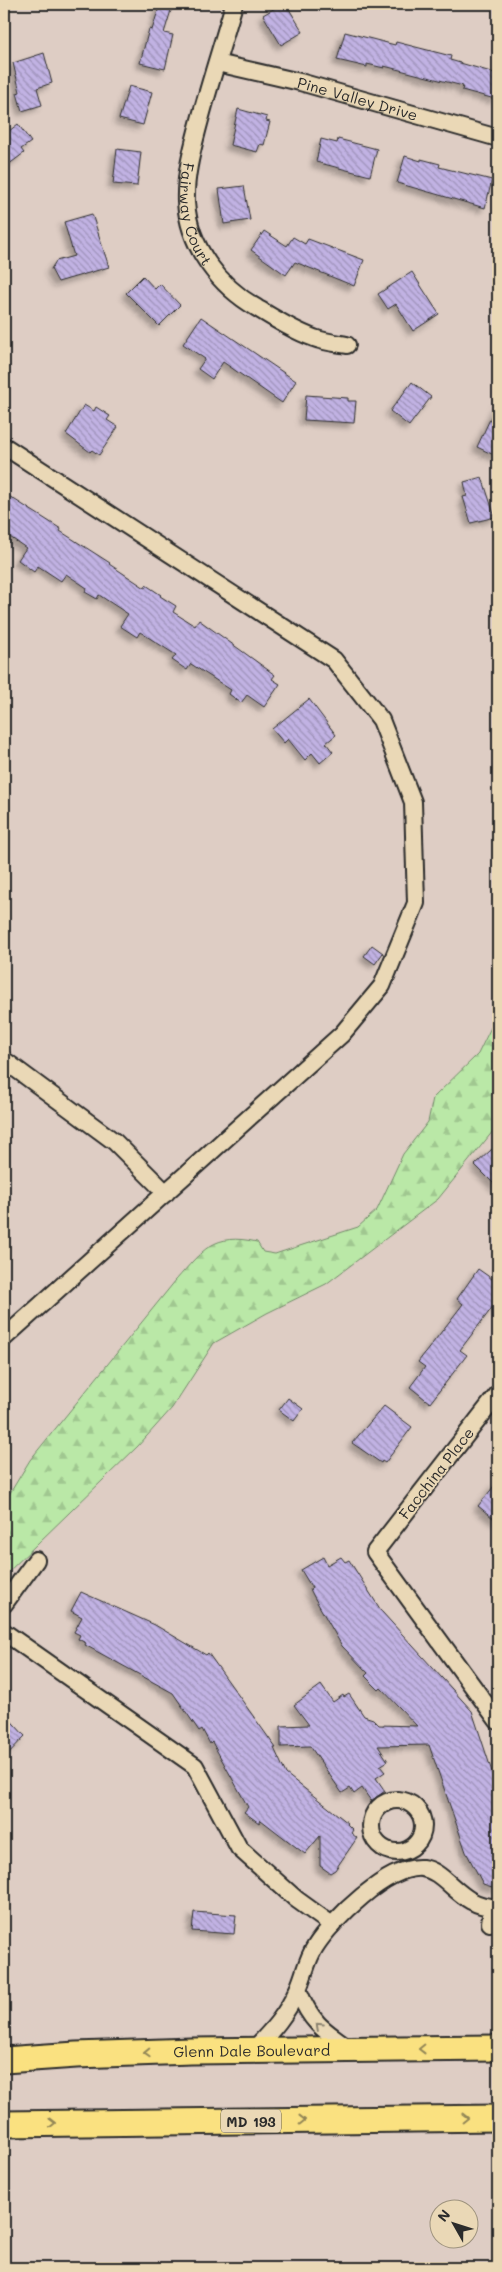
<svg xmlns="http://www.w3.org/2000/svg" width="502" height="2272" font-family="Mali,sans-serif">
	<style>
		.forest { fill: url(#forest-firs); stroke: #728a69 }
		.building { fill: url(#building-back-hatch); stroke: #2b2b2b; filter: url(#shadow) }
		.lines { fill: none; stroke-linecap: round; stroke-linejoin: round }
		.minor-casing { stroke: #2b2b2b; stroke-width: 20 }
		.primary-casing { stroke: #2b2b2b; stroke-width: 29 }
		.minor { stroke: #ead8b6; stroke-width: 16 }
		.primary { stroke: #fae180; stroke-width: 25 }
		.oneway { stroke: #8a8270 }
		.oneway2 { stroke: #928656 }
		.labels { text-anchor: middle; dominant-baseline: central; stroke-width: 4; stroke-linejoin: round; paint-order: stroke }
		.shield { fill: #ead8b6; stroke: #645f55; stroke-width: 1 }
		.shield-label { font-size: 14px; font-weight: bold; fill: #2b2b2b }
		.street-label { font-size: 15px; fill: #2b2b2b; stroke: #ead8b6 }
	</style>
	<defs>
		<pattern id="forest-firs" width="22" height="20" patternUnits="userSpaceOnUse" patternTransform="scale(1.25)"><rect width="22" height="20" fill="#bae8a7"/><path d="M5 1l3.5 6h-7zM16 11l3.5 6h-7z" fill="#a0c790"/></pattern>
		<pattern id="building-back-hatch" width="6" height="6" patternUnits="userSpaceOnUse" patternTransform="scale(1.25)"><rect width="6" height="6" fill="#c1b2e3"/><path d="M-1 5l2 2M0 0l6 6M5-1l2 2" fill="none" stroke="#9d91b8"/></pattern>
		<filter id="shadow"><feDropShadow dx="-4.5" dy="4.5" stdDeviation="2.5" flood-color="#0004"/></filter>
	</defs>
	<rect width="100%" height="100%" fill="#decdc4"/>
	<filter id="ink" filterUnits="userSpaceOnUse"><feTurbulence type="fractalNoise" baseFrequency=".02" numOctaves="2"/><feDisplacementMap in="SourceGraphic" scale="10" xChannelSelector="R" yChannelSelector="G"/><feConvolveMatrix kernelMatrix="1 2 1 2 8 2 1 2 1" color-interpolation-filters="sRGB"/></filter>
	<g filter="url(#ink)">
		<path class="forest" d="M498,1013V1125L438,1199L326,1284L267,1313L214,1343L172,1408L138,1446L4,1576V1503L30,1460L176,1280C203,1250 213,1232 257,1242L263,1252L275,1254L358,1227L377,1210L403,1154L428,1122L433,1098L478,1054Z"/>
		<path class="building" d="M160,4H173L164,33L173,35L165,69L140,63L149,29L152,30Z
			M282,4H286L303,32L281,45L263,15Z
			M345,32L395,45L396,42L451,56L450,60L498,74V87L495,99L462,90L463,86L384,66V68L367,64V67L337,60Z
			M44,53L52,83L37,88L42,105L22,111L17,93L20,92L13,63Z
			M129,86L152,92L143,125L119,119Z
			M238,109L267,117L266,121L270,122L264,145L260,144L257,152L230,145Z
			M18,124L31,142L21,149L24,153L4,168V135Z
			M321,139L337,143L338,139L377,149L370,176L316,162Z
			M117,149L141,152L137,186L113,184Z
			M405,156L421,161V159L440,164L439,167L492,180L485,208L397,183Z
			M244,186L250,220L224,224L219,189Z
			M92,214L109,267L58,282L51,269L56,261L74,256L64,222Z
			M264,231L287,246L293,237L305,244L308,239L364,260L354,286L295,262L286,275L251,250Z
			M412,272L439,314L413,331L396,304L388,309L378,294Z
			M143,276L155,289L160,284L180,305L159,326L126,293Z
			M201,317L296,381L282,403L223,362L212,379L198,369L205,359L183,344Z
			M412,382L431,397L409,426L390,411Z
			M306,395L348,398V401H356L354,423L304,420Z
			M498,402V457L477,447Z
			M84,405L94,411L96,407L110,416L107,420L118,427L99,455L92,450L90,452L66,434Z
			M482,477L495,517L471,523L463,497L467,496L464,482Z
			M4,493L61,529L60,531L110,563L109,564L145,588L146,585L161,595L160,596L176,606L173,612L195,626L199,620L275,675L272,679L280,684L264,707L247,695L241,703L229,694L231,690L191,664L187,670L172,660L176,655L140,632L137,637L120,626L128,614L99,595L97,599L85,592L87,588L66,574L61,581L38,566L34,572L18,560L26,548L4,533Z
			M309,699L336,735L326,743L333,752L320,763L312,753L305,760L288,739L284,743L272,729Z
			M372,945L383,953L375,964L364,956Z
			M492,1149L498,1156V1188L475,1165Z
			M478,1269L498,1283V1300L460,1350L467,1355L430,1403L410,1387L425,1367L418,1362L463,1304L457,1299Z
			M288,1398L303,1409L294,1421L279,1410Z
			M384,1406L412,1427L385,1463L382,1461L381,1463L352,1443Z
			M498,1481V1522L478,1506Z
			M323,1557L327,1565L341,1557L345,1562L349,1560L382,1612L472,1711L498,1790V1886L492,1887L483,1884L466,1852L429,1745L378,1746L388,1761L380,1766L385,1772L376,1778L385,1791L371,1801L362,1788L354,1794L350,1788L342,1793L310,1746L281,1747V1726L309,1725L294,1705L321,1685L333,1702L343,1695L344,1697L349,1694L364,1716L373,1719L379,1725L417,1726L381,1688L379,1690L365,1676L368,1673L342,1646L314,1597L310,1589L312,1588L301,1570Z
			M81,1592L155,1625L206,1655L208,1653L276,1748H274L286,1774L348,1823L347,1824L353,1830L351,1833L357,1838L335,1870L330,1873L320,1866V1836L305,1854L261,1820L259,1823L244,1812L248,1807L212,1742L210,1744L202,1729L199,1731L173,1693L85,1645L86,1643L78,1639L80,1635L74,1632L82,1617L71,1611Z
			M4,1713L25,1736L4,1758Z
			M194,1912L236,1915L234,1934L192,1931Z"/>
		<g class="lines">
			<defs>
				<g id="minor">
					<path id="s1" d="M234,4C222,46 208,88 197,131C191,154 185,178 186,202C189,247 219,286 257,308C275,319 294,331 314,338C324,342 336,343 347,345"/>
					<path id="s2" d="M217,63L300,82L498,138"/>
					<path d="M4,446L334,660L381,720L413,802L416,903L382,986L342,1034L4,1338"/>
					<path d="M4,1060L115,1142L166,1193"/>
					<path d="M498,1394L375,1552L498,1721"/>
					<path d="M4,1604L36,1560"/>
					<path d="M4,1632L195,1766L239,1848L296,1899L332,1925"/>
					<circle cx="397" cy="1826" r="26"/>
					<path d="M490,1923L492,1908"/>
					<path d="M298,1990C311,2023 323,2030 352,2050"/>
					<path d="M253,2050C272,2031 287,2014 298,1989C304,1976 307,1959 315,1947C332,1920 388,1865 422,1868C448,1871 460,1909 498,1907"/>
				</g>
				<g id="primary">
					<path id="s3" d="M4,2060L76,2055L191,2051L498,2048"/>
					<path d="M4,2124L498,2118"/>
				</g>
			</defs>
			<use href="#minor" class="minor-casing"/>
			<use href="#primary" class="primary-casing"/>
			<use href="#minor" class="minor"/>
			<use href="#primary" class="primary"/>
		</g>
		<defs><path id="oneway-chevron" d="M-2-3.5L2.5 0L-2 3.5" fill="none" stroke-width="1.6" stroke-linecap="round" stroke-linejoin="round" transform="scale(1.25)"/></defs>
		<use class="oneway" href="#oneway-chevron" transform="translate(319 2026) rotate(-137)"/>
		<g class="oneway2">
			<use href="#oneway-chevron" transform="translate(422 2049) rotate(179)"/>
			<use href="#oneway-chevron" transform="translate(147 2053) rotate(178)"/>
			<use href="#oneway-chevron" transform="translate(465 2118) rotate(-1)"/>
			<use href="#oneway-chevron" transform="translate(302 2120) rotate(-1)"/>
			<use href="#oneway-chevron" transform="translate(52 2123) rotate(-1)"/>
		</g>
	</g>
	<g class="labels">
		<rect class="shield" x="221" y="2109.5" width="60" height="23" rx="4"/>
		<g class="shield-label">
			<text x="251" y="2121">MD 193</text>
		</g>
		<g class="street-label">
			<text stroke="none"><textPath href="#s2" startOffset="145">Pine Valley Drive</textPath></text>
			<text stroke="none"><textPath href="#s1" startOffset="218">Fairway Court</textPath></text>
			<text transform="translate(436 1473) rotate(-52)">Facchina Place</text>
			<text stroke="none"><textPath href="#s3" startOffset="248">Glenn Dale Boulevard</textPath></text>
		</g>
	</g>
	<rect width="502" height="2272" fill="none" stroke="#ead8b6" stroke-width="20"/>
	<rect x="10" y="10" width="482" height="2252" fill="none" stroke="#2b2b2b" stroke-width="2" filter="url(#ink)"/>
	<g transform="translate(454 2224) rotate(309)"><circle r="24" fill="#ead8b6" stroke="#9e937e"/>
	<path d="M0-4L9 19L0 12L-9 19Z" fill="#2b2b2b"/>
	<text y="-8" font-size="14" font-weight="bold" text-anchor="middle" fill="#2b2b2b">N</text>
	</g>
</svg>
